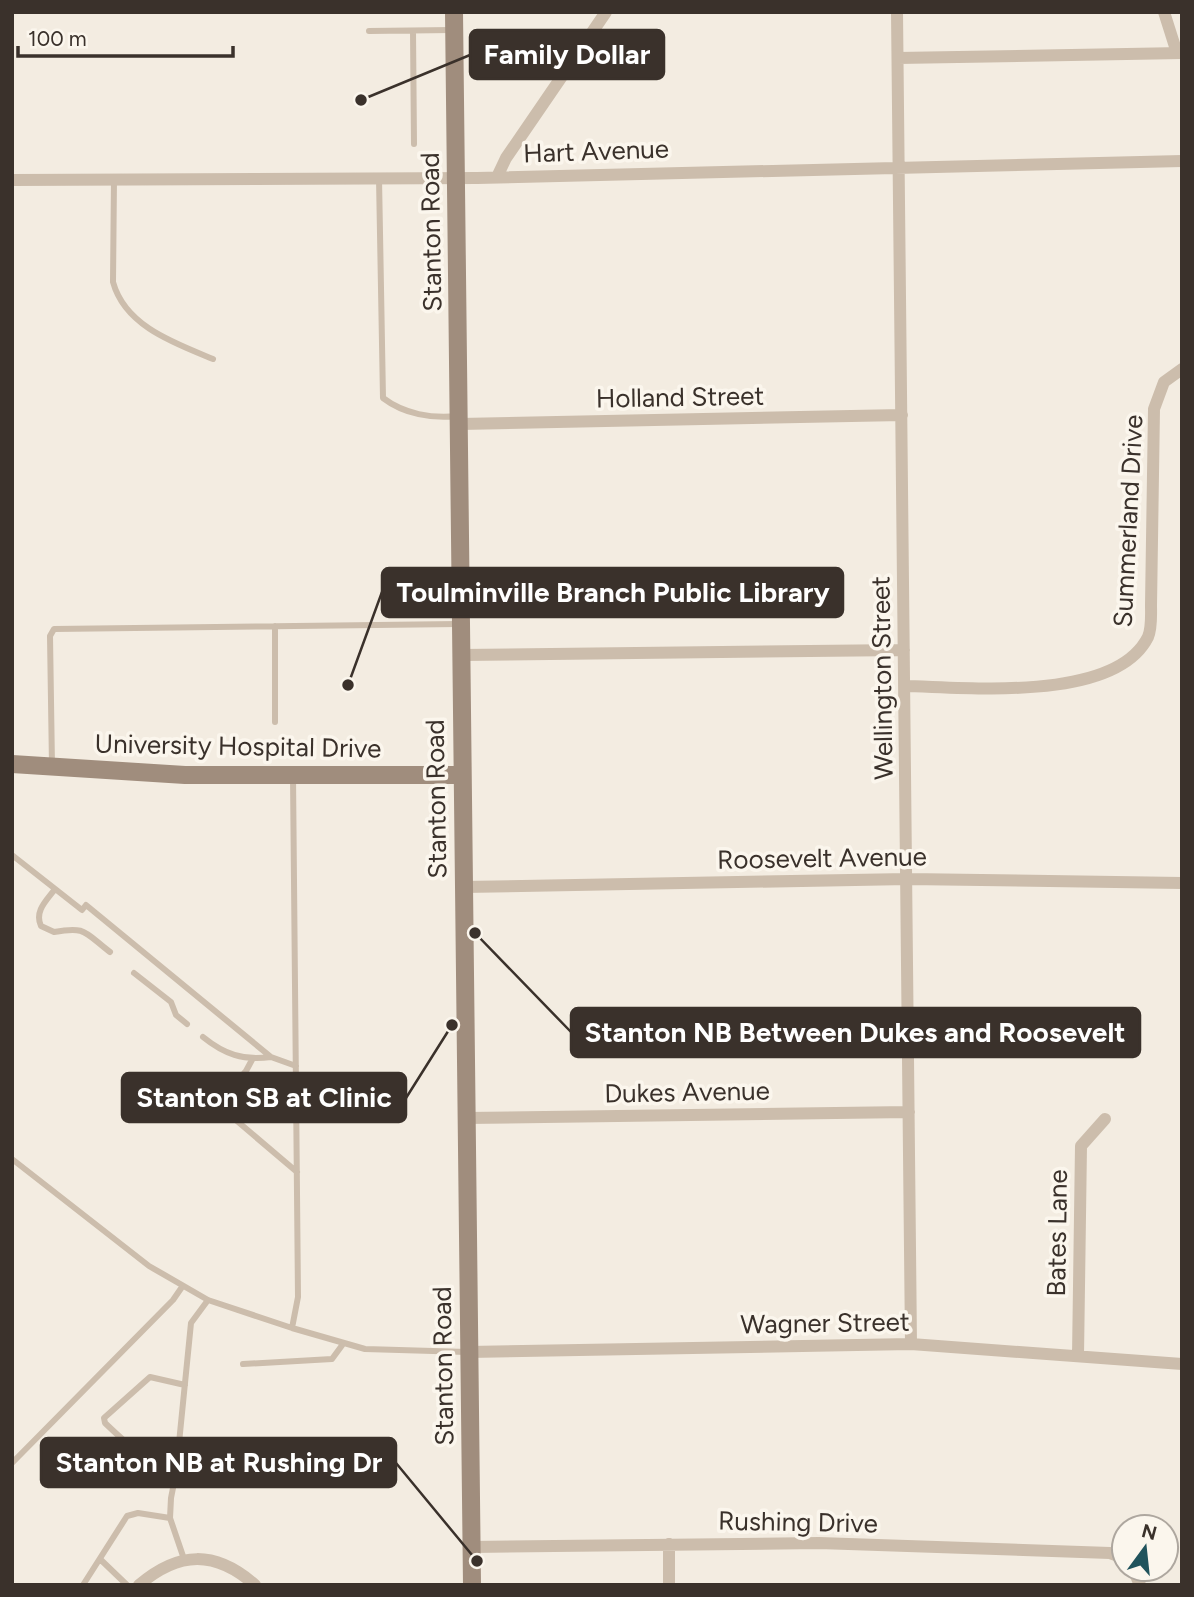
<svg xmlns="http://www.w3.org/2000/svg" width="1194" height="1597" font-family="Figtree,sans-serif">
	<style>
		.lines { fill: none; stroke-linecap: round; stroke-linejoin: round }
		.lane { stroke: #ccbdac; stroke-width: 6 }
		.street { stroke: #ccbdac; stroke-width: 12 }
		.secondary { stroke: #a08d7d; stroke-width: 18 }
		.labels { text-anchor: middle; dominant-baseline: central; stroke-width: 7; stroke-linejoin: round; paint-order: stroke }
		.street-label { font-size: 26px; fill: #3a312b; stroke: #fbf6ed }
		.leader { fill: none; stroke: #3a312b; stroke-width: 2.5 }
		.callout-dot { fill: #3a312b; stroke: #fbf6ed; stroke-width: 2.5 }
		.callout { fill: #3a312b; stroke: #3a312b; stroke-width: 2.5 }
		.callout-label { font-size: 28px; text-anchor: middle; font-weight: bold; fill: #fff }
	</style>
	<rect width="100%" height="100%" fill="#f3ece1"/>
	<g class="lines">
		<path class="lane" d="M369,31L452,30
			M413,31L414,144
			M379,178L383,398C404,414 432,419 458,416
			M114,179L113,282C125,326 174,343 213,359
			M275,626V722
			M52,766L50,636L54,629L458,624
			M12,855L82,910L86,905L271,1057L296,1066
			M55,889C47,900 34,911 41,926L54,932C86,926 84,932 110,952
			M134,973L171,1002L176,1015L187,1024
			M203,1037C224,1054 243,1061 271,1057
			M253,1058L246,1071L217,1104L297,1172
			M12,1159L149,1266L208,1300L292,1328L365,1349L467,1352
			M292,1328L298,1297L293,776
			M243,1364L332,1359L343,1344
			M12,1463L173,1300L182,1287
			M176,1473C147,1463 127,1444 105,1423L104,1418L150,1377L185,1385
			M184,1559L170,1518L171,1498L176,1473L191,1323L208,1300
			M101,1560L127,1585
			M83,1585L127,1516L138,1513L170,1518"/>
		<path class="street" d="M897,12L911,1344
			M1164,12L1177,53
			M898,58L1182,53
			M497,177L506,158L606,12
			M12,180L477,178L1182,161
			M460,424L902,415
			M461,655L904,650
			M904,686C966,687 1115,703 1148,637C1152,628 1151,614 1151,605L1154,409L1164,382L1182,369
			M463,887L908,879L1182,883
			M466,1118L909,1112
			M469,1352L911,1344L1182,1364
			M1078,1356L1081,1146L1105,1119
			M471,1547L819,1543L1110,1553L1124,1558
			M1133,1569L1140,1585
			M139,1585C179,1551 215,1550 255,1585
			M669,1585V1544"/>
		<path class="secondary" d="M454,12L472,1585
			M12,764L185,775H462"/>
	</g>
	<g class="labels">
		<g class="street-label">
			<text transform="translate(596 151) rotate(-2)">Hart Avenue</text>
			<text transform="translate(431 232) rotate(-91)">Stanton Road</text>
			<text transform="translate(680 397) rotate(-1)">Holland Street</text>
			<text transform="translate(1128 521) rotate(-87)">Summerland Drive</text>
			<text transform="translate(882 678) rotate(-91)">Wellington Street</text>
			<text transform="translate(238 746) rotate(1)">University Hospital Drive</text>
			<text transform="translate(436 799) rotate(-91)">Stanton Road</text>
			<text transform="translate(822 858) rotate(-1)">Roosevelt Avenue</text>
			<text transform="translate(687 1092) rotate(-1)">Dukes Avenue</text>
			<text transform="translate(1057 1233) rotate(-89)">Bates Lane</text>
			<text transform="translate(825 1323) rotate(-1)">Wagner Street</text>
			<text transform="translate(443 1366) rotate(-91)">Stanton Road</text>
			<text transform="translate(798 1522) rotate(1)">Rushing Drive</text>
		</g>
	</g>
	<path class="leader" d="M361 100L470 55M348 685L382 592M475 933L571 1032M452 1025L406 1098M477 1561L396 1463"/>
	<g class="callout-dot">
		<circle cx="361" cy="100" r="7"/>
		<circle cx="348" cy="685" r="7"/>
		<circle cx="475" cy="933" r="7"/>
		<circle cx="452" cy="1025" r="7"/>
		<circle cx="477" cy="1561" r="7"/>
	</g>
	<g class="callout">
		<rect x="470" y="30" width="194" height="49" rx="7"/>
		<rect x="382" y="568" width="461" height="49" rx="7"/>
		<rect x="571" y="1008" width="569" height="49" rx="7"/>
		<rect x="122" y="1073" width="284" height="49" rx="7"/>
		<rect x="41" y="1438" width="355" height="49" rx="7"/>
	</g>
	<g class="callout-label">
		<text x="567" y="64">Family Dollar</text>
		<text x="613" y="602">Toulminville Branch Public Library</text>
		<text x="855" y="1042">Stanton NB Between Dukes and Roosevelt</text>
		<text x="264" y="1107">Stanton SB at Clinic</text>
		<text x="219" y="1472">Stanton NB at Rushing Dr</text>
	</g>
	<rect width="1194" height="1597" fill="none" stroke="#3a312b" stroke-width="28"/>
	<g transform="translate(1145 1548) rotate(15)"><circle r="33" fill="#fbf6ed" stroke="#aea79f" stroke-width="2"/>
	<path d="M0-5L12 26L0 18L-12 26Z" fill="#20535c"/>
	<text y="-10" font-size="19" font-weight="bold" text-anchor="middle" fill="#3a312b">N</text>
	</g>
	<path d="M18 46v10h215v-10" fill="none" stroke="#3a312b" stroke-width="3.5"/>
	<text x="28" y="46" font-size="21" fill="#3a312b" stroke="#fbf6ed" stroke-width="5" paint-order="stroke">100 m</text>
</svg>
